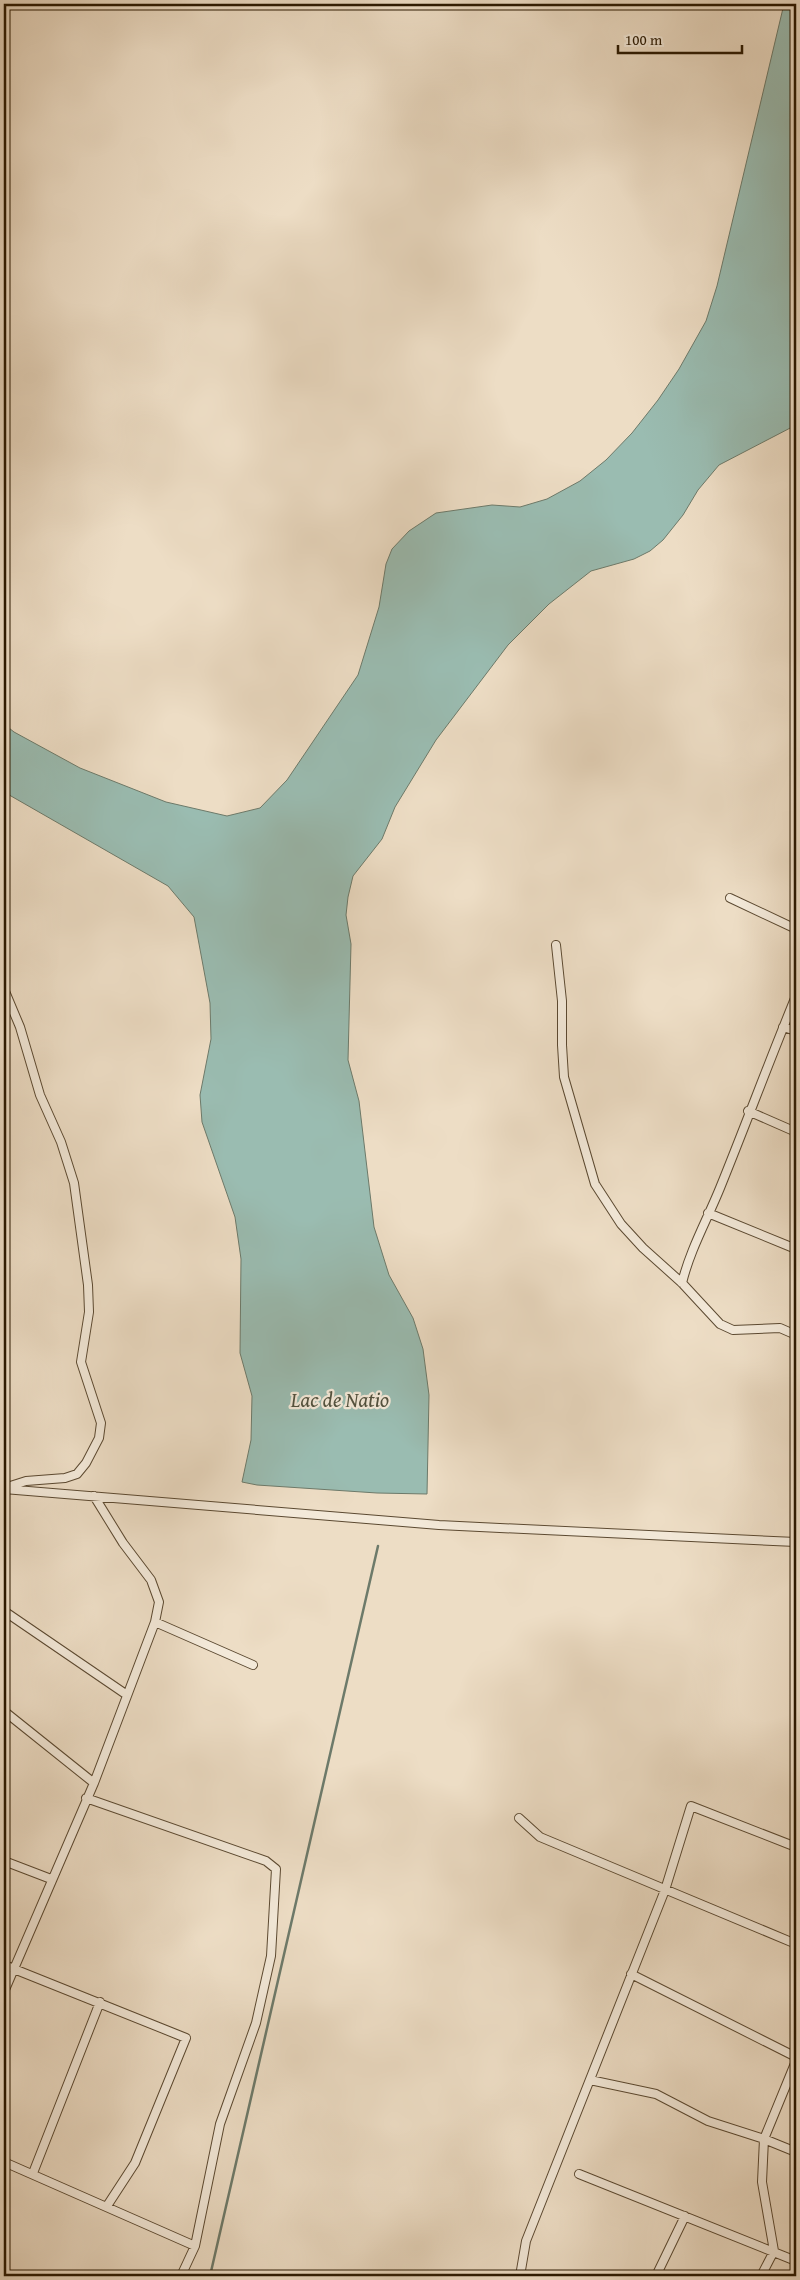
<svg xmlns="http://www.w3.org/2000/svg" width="800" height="2280" font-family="'Gentium Book Plus',serif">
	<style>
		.water { fill: #9abcb1; stroke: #6d7a6a }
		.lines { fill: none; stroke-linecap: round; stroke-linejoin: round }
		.stream { stroke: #6d7a6a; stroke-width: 2.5 }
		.street-casing { stroke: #5b4931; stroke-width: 10 }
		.street { stroke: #f3e9d9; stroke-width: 8 }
		.labels { text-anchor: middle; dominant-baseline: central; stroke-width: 4.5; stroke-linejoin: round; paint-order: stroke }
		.water-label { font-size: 21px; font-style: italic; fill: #51513e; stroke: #f3e9d9 }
	</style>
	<rect width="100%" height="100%" fill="#edddc5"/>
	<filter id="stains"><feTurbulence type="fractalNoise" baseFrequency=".004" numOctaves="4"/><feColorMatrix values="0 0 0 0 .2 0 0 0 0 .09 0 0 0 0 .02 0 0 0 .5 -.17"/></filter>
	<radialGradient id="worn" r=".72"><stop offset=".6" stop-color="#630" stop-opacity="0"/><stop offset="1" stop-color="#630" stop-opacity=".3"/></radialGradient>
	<path class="water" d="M784,4H796V425L719,465L698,490L683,515L663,540L650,551L634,559L591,571L549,604L508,645L436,740L395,807L382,839L353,876L348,897L346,915L351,944L348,1060L359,1101L374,1227L389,1275L413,1318L423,1349L429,1395L427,1494L377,1493L257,1485L242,1482L251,1440L252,1396L240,1353L241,1259L235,1217L202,1122L200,1095L211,1039L210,1003L194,917L168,886L4,792V724L14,732L80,768L166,802L227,816L260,808L287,780L358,675L379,607L386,564L392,549L409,531L436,513L492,505L520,507L547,499L580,481L606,460L632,433L658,400L679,369L706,321L717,286Z"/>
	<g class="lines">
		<path class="stream" d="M210,2276L378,1546"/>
		<defs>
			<path id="street" d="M730,898L796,929
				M556,945L562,1001V1045L564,1077L595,1184L621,1224L643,1248L682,1283L720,1324L733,1330L780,1328L796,1335
				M4,989L20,1027L40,1095L61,1142L74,1183L88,1285L89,1312L81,1362L101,1423L99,1438L86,1463L77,1474L65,1478L26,1481L4,1488
				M783,1027L796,1031
				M748,1111L796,1132
				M708,1213L796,1249
				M682,1283C690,1250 707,1220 720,1188C746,1124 770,1059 796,996
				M4,1489L439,1525L796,1542
				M4,1611L127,1695
				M155,1622L253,1665
				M4,1711L94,1783
				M86,1798L266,1861L276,1869L271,1956L256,2023L220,2124L195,2246L181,2276
				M519,1818L540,1837L796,1944
				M4,1861L51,1879
				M4,1965L186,2038L135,2163L107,2206
				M631,1974L796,2057
				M4,1992L94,1783L155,1622L159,1602L151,1580L123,1543L94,1496
				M590,2080L656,2094L708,2121L764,2139L796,2152
				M4,2162L195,2246
				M33,2173L100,2002
				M579,2174L796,2261
				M520,2276L526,2241L665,1890L691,1806L796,1847
				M656,2276L685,2216
				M761,2276L774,2251L762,2182L764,2139L796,2061"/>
		</defs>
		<use href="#street" class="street-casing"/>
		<use href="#street" class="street"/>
	</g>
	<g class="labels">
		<g class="water-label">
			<text x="340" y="1399">Lac de Natio</text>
		</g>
	</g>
	<rect width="800" height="2280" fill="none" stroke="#edddc5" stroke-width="20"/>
	<rect x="5" y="5" width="790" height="2270" fill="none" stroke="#2a1800" stroke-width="2.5"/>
	<rect x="10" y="10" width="780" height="2260" fill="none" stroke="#2a1800"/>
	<path d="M618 45v8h124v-8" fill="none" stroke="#2a1800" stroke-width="2.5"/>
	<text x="625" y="45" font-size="15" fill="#2a1800" stroke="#f3e9d9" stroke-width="4" paint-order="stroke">100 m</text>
	<rect width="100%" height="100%" filter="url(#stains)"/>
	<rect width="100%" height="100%" fill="url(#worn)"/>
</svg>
